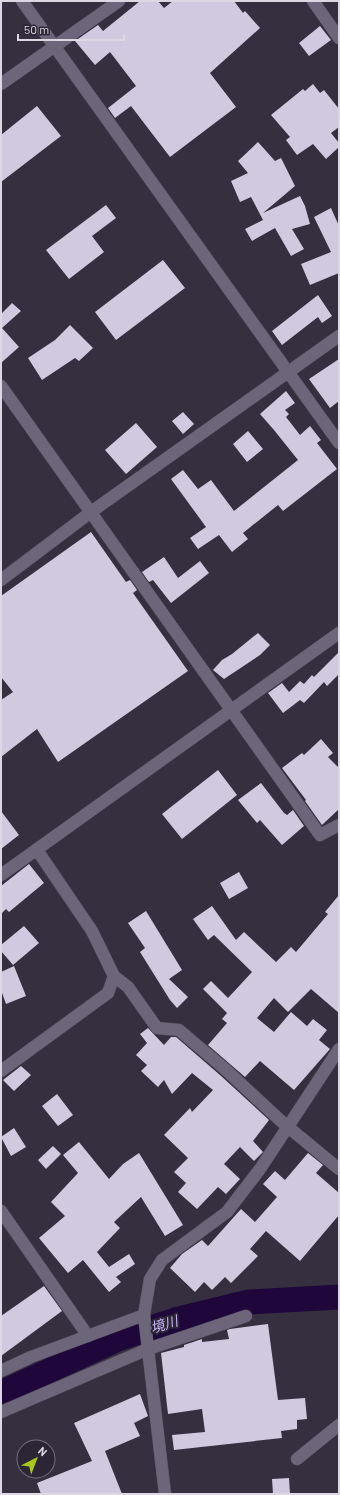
<svg xmlns="http://www.w3.org/2000/svg" width="340" height="1495" font-family="Barlow,'Noto Sans JP',sans-serif">
	<style>
		.lines { fill: none; stroke-linecap: round; stroke-linejoin: round }
		.river { stroke: #20073b; stroke-width: 25 }
		.building { fill: #d0c9df }
		.minor-casing { stroke: #524d5b; stroke-width: 13 }
		.minor { stroke: #6d667a; stroke-width: 12 }
		.labels { text-anchor: middle; dominant-baseline: central; stroke-width: 4; stroke-linejoin: round; paint-order: stroke }
		.water-label { font-size: 14px; font-style: italic; fill: #ceb6fa; stroke: #2b2536 }
	</style>
	<rect width="100%" height="100%" fill="#352f40"/>
	<g class="lines">
		<path class="river" d="M1,1393L118,1339L175,1320L249,1302L339,1297"/>
	</g>
	<path class="building" d="M140,1H158L164,8L173,1H234L243,13L245,11L260,28L210,73L236,107L170,157L131,106L115,118L108,108L136,86L110,52L95,65L75,41L98,25L103,31Z
		M320,26L331,40L309,56L299,43Z
		M313,84L320,93L324,90L339,109V127L331,133L339,143V147L326,159L313,144L297,155L286,140L290,137L271,115L303,89L305,91Z
		M37,106L61,136L1,182V135Z
		M258,142L275,161L281,158L295,186L263,213L300,196L305,206L310,224L292,229L304,249L291,256L275,228L252,241L245,229L263,220L251,197L240,202L231,181L248,173L238,161Z
		M106,205L116,218L92,236L104,252L69,279L46,250Z
		M331,208L339,226V273L310,285L301,264L331,252L314,217Z
		M163,260L185,288L116,340L95,312Z
		M318,295L332,316L322,323L318,317L282,345L272,331Z
		M12,303L21,311L2,328L19,347L1,363V314Z
		M70,325L93,348L79,361L75,358L42,380L28,358L55,340Z
		M339,359V401L330,408L309,379Z
		M286,391L295,403L285,410L289,414L286,417L300,435L310,426L321,440L317,443L337,469L283,511L278,505L243,533L248,539L232,552L219,535L198,549L190,538L206,527L171,479L183,470L198,489L211,480L234,511L298,460L274,430L260,414Z
		M183,412L194,424L183,434L172,421Z
		M136,423L157,447L126,474L105,450Z
		M248,431L263,449L247,462L233,444Z
		M91,532L126,582L130,580L137,590L133,593L188,671L58,762L37,729L1,757V700L13,692L1,677V596Z
		M164,557L178,578L200,561L209,573L171,603L153,580L149,582L142,572Z
		M258,633L270,645L260,655L224,679L213,670L222,660L232,654Z
		M339,652V674L327,686L324,682L304,703L300,700L283,713L268,693L282,683L289,692L300,681L304,684L312,675L314,677Z
		M321,739L333,753L328,757L339,768V809L322,825L305,801L306,800L282,768L302,753L304,755Z
		M218,770L237,795L182,839L162,814Z
		M261,783L284,813L287,815L293,810L304,826L282,845L260,820L257,823L238,800Z
		M1,811L19,835L1,849Z
		M29,864L44,883L9,912L6,909L1,914V886Z
		M239,872L248,888L229,899L220,883Z
		M339,895V1013L311,989L288,1012L274,998L257,1018L274,1032L291,1012L307,1026L313,1019L327,1030L319,1040L330,1049L294,1090L260,1061L245,1077L208,1045L227,1023L222,1019L227,1013L203,989L211,981L228,998L252,972L214,935L208,940L193,919L212,906L236,940L244,932L276,962L291,947L296,952L328,914L325,912Z
		M146,911L182,970L169,979L188,997L177,1008L170,1000L140,952L145,948L128,923Z
		M24,926L39,943L13,965L1,951V945Z
		M14,966L26,996L6,1004L1,990V972Z
		M148,1028L164,1045L171,1037H176L220,1075L269,1120L253,1141L263,1152L254,1161L240,1147L224,1164L240,1179L226,1194L218,1187L197,1209L178,1192L186,1183L174,1172L188,1158L164,1135L190,1108L192,1112L213,1090L192,1073L172,1094L164,1080L158,1087L141,1071L147,1065L136,1055L147,1043L140,1034Z
		M21,1066L31,1075L14,1091L3,1080Z
		M57,1094L73,1115L58,1126L42,1106Z
		M14,1128L26,1147L11,1156L1,1137Z
		M79,1142L109,1179L123,1164L139,1153L183,1225L165,1236L141,1197L114,1222L120,1228L97,1252L109,1267L129,1254L135,1264L116,1277L121,1282L109,1292L83,1260L68,1273L39,1238L65,1216L51,1202L78,1173L63,1155Z
		M53,1146L61,1154L46,1169L38,1160Z
		M308,1153L323,1165L316,1173L339,1193V1215L300,1261L266,1231L250,1249L258,1256L231,1283L225,1277L212,1290L204,1282L195,1292L170,1268L182,1254L202,1240L208,1246L241,1209L255,1222L277,1197L263,1184L275,1171L285,1180Z
		M44,1286L62,1311L1,1356V1316Z
		M268,1324L278,1400L305,1398L307,1419L297,1420V1429L281,1431L282,1438L174,1450L172,1435L205,1432L202,1409L168,1414L161,1353L184,1347V1345L202,1339V1342L229,1339L227,1330L230,1329Z
		M140,1394L148,1416L134,1423L140,1436L105,1451L122,1494H41L37,1483L92,1461L74,1423Z
		M289,1478L290,1494H273L272,1479Z"/>
	<g class="lines">
		<defs>
			<path id="minor" d="M22,1L339,443
				M313,1L339,38
				M1,84L119,1
				M1,386L320,835L339,825
				M1,580L91,512L339,336
				M37,850L92,931L114,976L128,987L157,1028L179,1030L225,1069L282,1122L339,1169
				M1,875L339,633
				M1,1071L108,993L114,976
				M1,1211L88,1336
				M1,1371L31,1357L144,1315
				M1,1412L148,1349L246,1316
				M297,1459L339,1425
				M165,1494L144,1315L150,1279L162,1260L227,1212L260,1169L339,1049"/>
		</defs>
		<use href="#minor" class="minor-casing"/>
		<use href="#minor" class="minor"/>
	</g>
	<g class="labels">
		<g class="water-label">
			<text transform="translate(164 1324) rotate(-17)">境川</text>
		</g>
	</g>
	<rect width="340" height="1495" fill="none" stroke="#dcd8e3" stroke-width="4"/>
	<g transform="translate(36 1459) rotate(42)"><circle r="19" fill="#2b2536" stroke="#726d7b"/>
	<path d="M0-3L7 15L0 10L-7 15Z" fill="#a8c71c"/>
	<text y="-6" font-size="11" font-weight="bold" text-anchor="middle" fill="#dcd8e3">N</text>
	</g>
	<path d="M18 34v6h106v-6" fill="none" stroke="#dcd8e3" stroke-width="2"/>
	<text x="24" y="34" font-size="12" fill="#dcd8e3" stroke="#2b2536" stroke-width="3" paint-order="stroke">50 m</text>
</svg>
